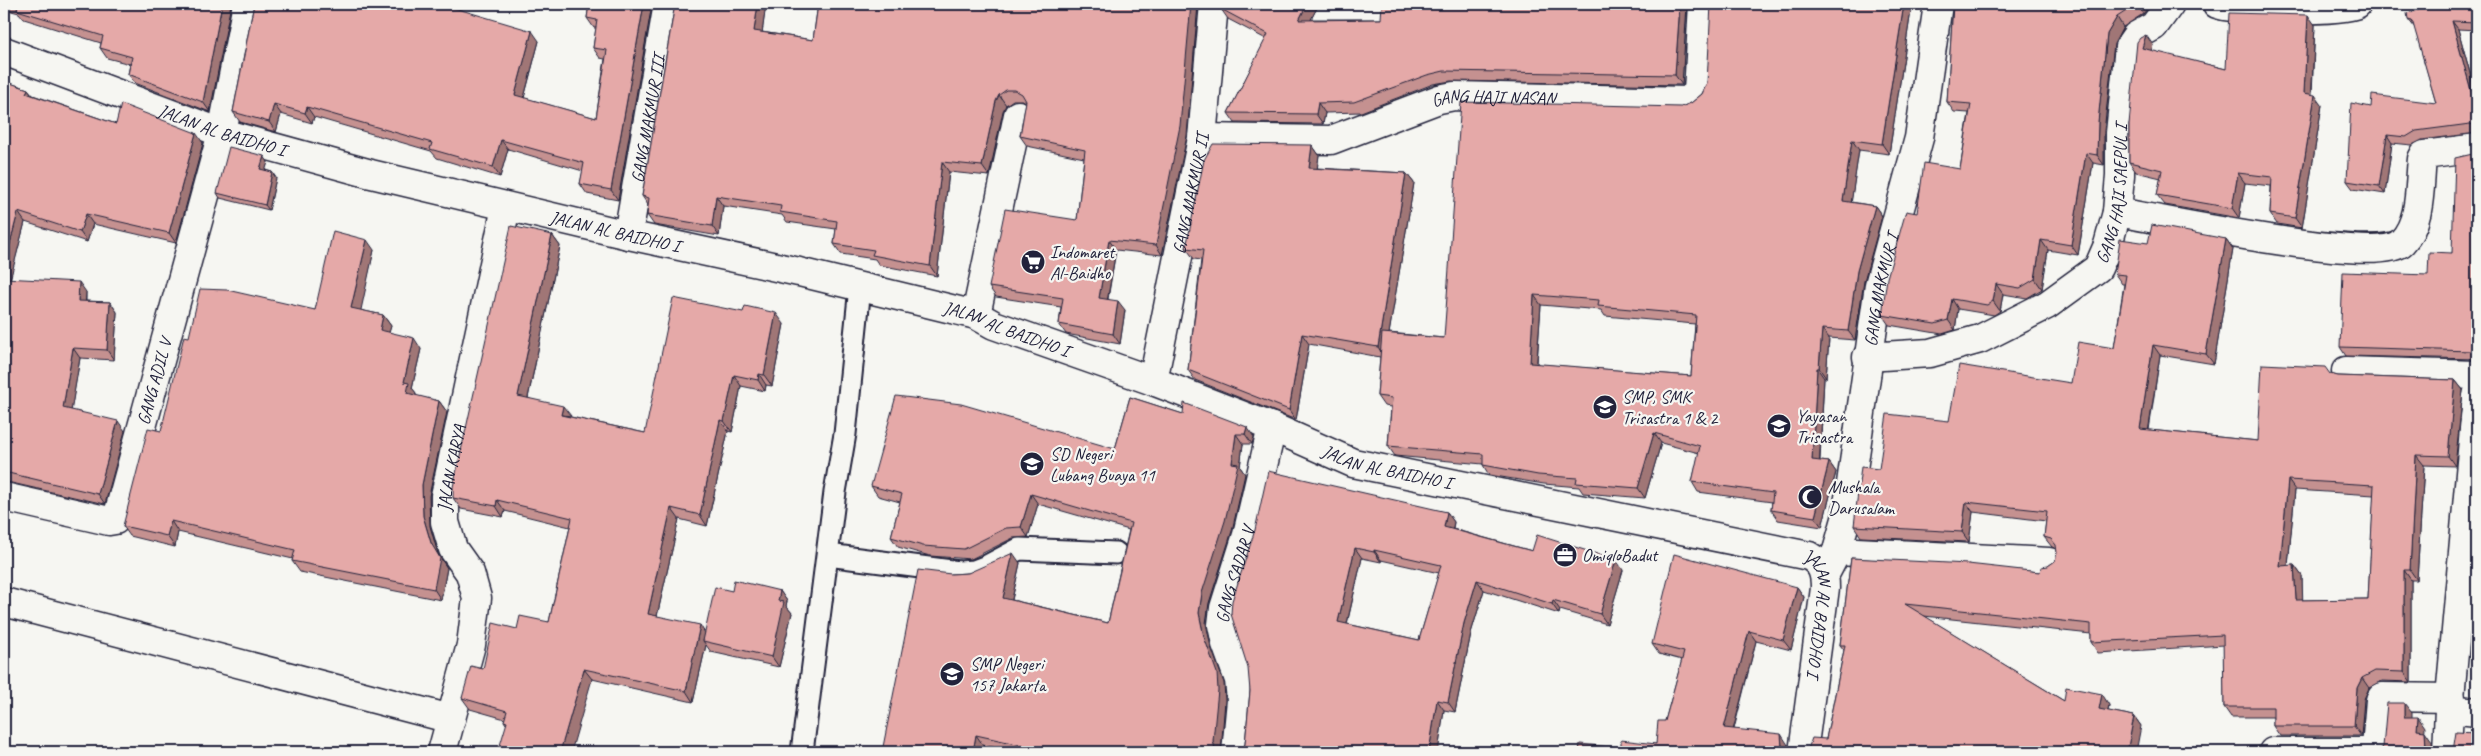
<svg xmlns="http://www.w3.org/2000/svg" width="2481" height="756" font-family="Caveat,sans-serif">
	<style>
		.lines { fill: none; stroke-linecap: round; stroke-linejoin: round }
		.lane-casing { stroke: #22223b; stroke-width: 25 }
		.street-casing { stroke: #22223b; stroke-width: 31 }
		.secondary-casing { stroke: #22223b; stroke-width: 31 }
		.lane { stroke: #f6f6f2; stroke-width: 21 }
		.street { stroke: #f6f6f2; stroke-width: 28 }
		.secondary { stroke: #f6f6f2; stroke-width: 28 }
		.wall { fill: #c59190; stroke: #22223b; fill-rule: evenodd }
		.shaded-wall { fill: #a07676; stroke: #22223b }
		.building { fill: #e5a9a8; stroke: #22223b; fill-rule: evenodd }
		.labels { text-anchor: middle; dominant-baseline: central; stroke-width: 4.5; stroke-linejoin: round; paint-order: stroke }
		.street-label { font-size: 18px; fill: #22223b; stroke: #f6f6f2 }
		.poi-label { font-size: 18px; fill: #22223b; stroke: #f6f6f2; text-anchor: start }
	</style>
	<rect width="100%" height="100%" fill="#f6f6f2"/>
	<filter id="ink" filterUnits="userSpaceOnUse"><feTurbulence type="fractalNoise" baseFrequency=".02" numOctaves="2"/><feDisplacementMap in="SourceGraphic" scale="10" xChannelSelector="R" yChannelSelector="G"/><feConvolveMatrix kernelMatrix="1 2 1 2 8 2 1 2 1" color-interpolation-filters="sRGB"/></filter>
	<g filter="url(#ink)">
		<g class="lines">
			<defs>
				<path id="lane" d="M828,555L959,572L974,571L987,566L1019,549L1116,553
					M802,752L835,492L845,434L860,287"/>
				<g id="street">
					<path d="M2217,4C2233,11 2342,12 2357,4"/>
					<path id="s1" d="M1202,138L1331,140L1439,99L1454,96L1688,101L1698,92L1703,4"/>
					<path d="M2117,212C2159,219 2378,266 2402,242C2422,221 2419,186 2422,159L2424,155L2477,148"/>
					<path id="s2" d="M628,235L668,4"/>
					<path d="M976,315L1018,115"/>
					<path id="s3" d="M1867,357L1930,353L1980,339L2047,305L2098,268L2108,245L2117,212L2120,175V133L2129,46L2136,36L2154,26L2170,4"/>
					<path d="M2346,371L2477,375"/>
					<path id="s4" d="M1153,381L1202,138L1214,4"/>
					<path id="s5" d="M4,497L109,521L115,520L118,515L222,133L247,4"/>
					<path d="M1837,551L2049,562"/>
					<path id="s6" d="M1825,574L1837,551L1846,519L1879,285L1919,138L1938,4"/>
					<path d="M4,602L451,719"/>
					<path d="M2449,709L2477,712"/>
					<path id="s7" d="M442,752L471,645L477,598L470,573L453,549L445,522V496L506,207"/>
					<path id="s8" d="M1236,752L1241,700L1239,680L1226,644L1222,625L1224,608L1247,535L1272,427"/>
					<path d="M2273,752H2371"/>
					<path d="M2372,752L2376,751V748L2380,700L2382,697L2451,698"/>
					<path d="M2447,752L2449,709L2477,395"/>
				</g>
				<g id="secondary">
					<path id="s9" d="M4,51L222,133L371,174L628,235L799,272L976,315L994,325L1153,381L1272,427L1353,463L1809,556C1822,563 1825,573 1825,588L1803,752"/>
				</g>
			</defs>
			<use href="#lane" class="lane-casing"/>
			<use href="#street" class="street-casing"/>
			<use href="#secondary" class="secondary-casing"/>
			<use href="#lane" class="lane"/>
			<use href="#street" class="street"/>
			<use href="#secondary" class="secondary"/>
		</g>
		<path class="wall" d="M4,4H231L210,112L135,83L128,74L130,64L107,58L100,48L101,43L24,19L19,13L4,9Z
			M254,4H450L449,6L539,41L524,98L596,118L605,59L600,58L593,48L596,28H594L587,18L589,4H652L618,200L587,194L580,184L583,171L508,149L500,177L437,158L431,151L314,117L312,123L281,114L276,132L240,122L233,112Z
			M675,4H766L762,32L813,40L818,4H1198L1187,136L1162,255L1116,250L1108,299L1125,310L1120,344L1066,334L1059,324L1061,307L996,297L989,287L1077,220L1084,158L1027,146L1020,136L1026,102L1022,100H1013L1006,105L1003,111L989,176L949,172L937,276L879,265L875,259L841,254L834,244L836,229L787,222L782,215L723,206L719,236L654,225L647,215L648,205L642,196Z
			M1319,4L1311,19H1381L1687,4L1682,85L1451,81L1433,84L1361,112L1325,113L1323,124L1235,123L1228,113L1266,39L1228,19L1221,9Z
			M1912,4L1889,154L1859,150L1851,202L1875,206L1882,216L1864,281L1855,340L1829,338L1826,378H1824L1820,461L1829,462L1836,472L1822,527L1778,520L1771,510L1772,502L1698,492L1692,482L1699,453L1661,443L1645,498L1583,493L1579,487L1544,484L1489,475L1483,465V464L1395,456L1388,446L1391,407L1384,406L1377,396L1380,357L1309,344L1296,420L1195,380L1188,370L1201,260L1194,259L1186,248L1312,145L1319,155L1317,168L1406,173L1414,183L1389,333L1444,338L1681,107L1691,103L1702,94L1707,83ZM1541,305L1601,310L1605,316L1695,324L1691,376L1537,364Z
			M1953,4H2151L2143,14L2123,27L2114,44L2104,131V165L2093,163L2078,255L2048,250L2042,289L2027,298L2003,294L2000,311L1994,315L1958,309L1955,330L1942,334L1889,325L1882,315L1917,213L1960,169L1969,113L1954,112L1947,102Z
			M2477,4V30L2458,29L2477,98V133L2422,140L2412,145L2392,143L2385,194L2353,189L2347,181L2371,107L2436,103L2415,28L2408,19Z
			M2315,25L2312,94L2322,105L2302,228L2277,224L2270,214L2271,186L2245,183L2239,218L2165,205L2157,195L2161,178L2136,172L2129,162V124L2153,45L2151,51L2226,69Z
			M4,81L28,89L33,95L116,124L203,143L176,243L93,224L87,242L25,222L10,279L86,292V301L110,302L117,312L114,360L80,358L71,410L125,431L105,504L7,482L4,483Z
			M2477,153V359L2346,356L2340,347L2428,275L2452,253Z
			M268,162L265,170L272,172L276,178L269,210L220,198L217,193Z
			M552,235L560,246L528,398L571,417L645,433L784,324L772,386L766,385L765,391L741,386L732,432L728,431L707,526L679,519L657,616L705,633L732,591H780L787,601L786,606L792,613L779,667L711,652L706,645L693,702L592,679L506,724L504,721L505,719L470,709L462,698L483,669L517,629L549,622L570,527L505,511L503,517L461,509L453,498Z
			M2226,239L2233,249L2214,364L2160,355L2149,430L2258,441L2330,374L2338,376L2455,380L2463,390L2455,466L2424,465L2417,580H2411V682L2382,681L2369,688L2364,699L2361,736H2280L2273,726V717H2231L2224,707V645L2098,653L2091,642V634L1924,616L2064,701L2109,705L2108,711L2134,716L2141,726L1826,739L1844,650L1840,645L1851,558L2040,572L2055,561L2057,553V549L2052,547L2044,537L2046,521L1973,512L1969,542L1861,537L1854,526L1879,469L1949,421L2071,383L2114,348L2124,284H2122L2115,274L2148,243ZM2295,490L2374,495L2368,599L2302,600V576L2294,565L2288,566Z
			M374,250L360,310L383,315L391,326L389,332L421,349L412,388L416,393V396L439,401L447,412L429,496L430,526L438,554L447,568L441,600L300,572L292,561L293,559L178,532L175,547L130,536L123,526L161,431L189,337L315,310Z
			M1130,397L1254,437L1252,444H1243L1240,467L1245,474L1232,531L1209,603L1206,623L1211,647L1224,683L1225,700L1221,752H1016L983,745L982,752H882L951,574L968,573L1020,563L1012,600L1108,623L1129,530L1038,504L1028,537L1013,538L971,559L930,556L898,547L891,537L900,502L878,496L871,486L1115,449Z
			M1447,512L1454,522L1453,529L1532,551L1623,570L1607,624L1560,610L1559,614L1484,590L1471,633L1455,712L1444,710L1438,752H1240L1242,751L1245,744L1250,691L1255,530ZM1362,558L1381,562V560L1439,573L1419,640L1347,624Z
			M1797,587L1804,597L1791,650L1756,641L1734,729L1788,745L1621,748L1656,744L1665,721L1682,660L1659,654L1652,644Z"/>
		<path class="shaded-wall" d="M222,4H231L210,112L203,102Z
			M644,4H652L618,200L611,190Z
			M758,4H766L761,41L754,31Z
			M1191,4H1198L1187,136L1162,255L1156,245Z
			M1307,4H1319L1306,29L1299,20Z
			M1680,4H1687L1682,85L1675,75Z
			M1904,4H1912L1889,154L1882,144Z
			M2137,4H2151L2143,14Z
			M2308,15L2315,25L2311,103L2304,93Z
			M2117,17L2123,27L2114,44L2104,131V165L2097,155L2098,122L2107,34Z
			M2452,21L2458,29L2477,99L2473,98Z
			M532,31L539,41L522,105L515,95Z
			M2146,35L2153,45L2149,59L2142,48Z
			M28,89L35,99L26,93Z
			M999,95L1006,105L1003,111L989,176L982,166L996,101Z
			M2315,95L2322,105L2302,228L2295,218Z
			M1318,103L1325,113L1323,124L1316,114Z
			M274,104L281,114L276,132L269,122Z
			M307,107L314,117L312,123L305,113Z
			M196,133L203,143L176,243L169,233Z
			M2387,135L2392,143L2385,194L2379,186Z
			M501,140L508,149L500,177L493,167Z
			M1852,140L1859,150L1850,211L1843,201Z
			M1312,145L1319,155L1316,178L1309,168Z
			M2086,153L2093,163L2078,255L2071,245Z
			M264,156L268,162L264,175L260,169Z
			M942,162L949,172L937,276L930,266Z
			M272,172L276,178L269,210L265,205Z
			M1406,173L1414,183L1385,358L1378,347Z
			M2238,173L2245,183L2239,218L2232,208Z
			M716,196L723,206L719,236L712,226Z
			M1875,206L1882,216L1864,281L1855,340L1848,331L1857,271Z
			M18,212L25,222L8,288L4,282V267Z
			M86,214L93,224L87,242L80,232Z
			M552,235L560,246L526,407L518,396Z
			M2226,239L2233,249L2214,364L2206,354Z
			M367,240L374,250L359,319L351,308Z
			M1109,240L1116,250L1106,308L1099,298Z
			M2041,240L2048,250L2042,289L2035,279Z
			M79,282L86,292L85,311L78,301Z
			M1996,284L2003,294L2000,311L1993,301Z
			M1534,295L1541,305L1536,373L1530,363Z
			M1952,299L1958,309L1955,330L1948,320Z
			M1118,301L1125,310L1120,344L1113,334Z
			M110,302L117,312L114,360L107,350Z
			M776,313L784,324L772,386L764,375Z
			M383,315L391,326L387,340L380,330Z
			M1822,329L1829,338L1826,378L1819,368Z
			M1302,334L1309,344L1296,420L1289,410Z
			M414,338L421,349L412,388L416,393L414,404L407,393L404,382Z
			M2153,345L2160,355L2147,439L2140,429Z
			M73,348L80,358L70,418L63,408Z
			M1817,368L1824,378L1819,470L1812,460Z
			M759,374L766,385L765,391L758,380Z
			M734,375L741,386L732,432L724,421Z
			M2455,380L2463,390L2455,466L2448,456Z
			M439,401L447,412L429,496L430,526L438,554L447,568L441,600L434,589L431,543L423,516L422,485Z
			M563,406L571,416L561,415Z
			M720,420L728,431L707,526L700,515Z
			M118,421L125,431L105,504L98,494Z
			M1247,427L1254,437L1252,444L1245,434Z
			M1654,433L1661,443L1645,498L1638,488Z
			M1236,434L1243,444L1240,467L1245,474L1232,531L1209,603L1206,623L1211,647L1224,683L1225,700L1221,752H1217L1215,749L1213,741L1204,637L1199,613L1202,593L1232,463Z
			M2416,455L2424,465L2417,580L2410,570Z
			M1829,462L1836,472L1822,527L1815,517Z
			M2288,480L2295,490L2287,576L2280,566Z
			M1031,494L1038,504L1028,537L1021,527Z
			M497,500L505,511L503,517L496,506Z
			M1966,502L1973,512L1969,542L1962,532Z
			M671,508L679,519L655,625L648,614Z
			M1447,512L1454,522L1451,537L1444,527Z
			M171,521L178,532L175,547L167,536Z
			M1355,548L1362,558L1345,632L1338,622Z
			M1374,550L1381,560V562L1374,552Z
			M1013,553L1020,563L1010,608L1003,598Z
			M1616,560L1623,570L1607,624L1600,614Z
			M2294,565L2302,576L2303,610L2296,600Z
			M2404,570L2411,580V682L2404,672Z
			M1477,580L1484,590L1471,633L1455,712L1448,702L1464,623Z
			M1797,587L1804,597L1791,650L1783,640Z
			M780,591L787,601L786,606L792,613L779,667L772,657L778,601Z
			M1553,600L1560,610L1559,614L1552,604Z
			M700,625L707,636L703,641L706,645L693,702L686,691Z
			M1749,631L1756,641L1731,738L1724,728Z
			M584,669L592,679L571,752H560Z
			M2362,678L2369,688L2364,699L2361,736L2354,726L2357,688Z
			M2102,694L2109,705L2106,719L2099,709Z
			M1437,700L1444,710L1438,752H1429Z
			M2404,703L2412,713V727L2404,717Z
			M2134,716L2141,726L2136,752H2127Z
			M2418,717L2425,727L2424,741L2417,730Z
			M2425,731L2432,741L2433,752H2428L2426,749Z
			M1781,734L1788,745L1789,752H1784L1782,748Z
			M976,735L983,745L982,752H973Z"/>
		<path class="building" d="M14,4H222L203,102L128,74L132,57L100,48L103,36L17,10L18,5Z
			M254,4H441L532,31L515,95L596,118L607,50L593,48L597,20L587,18L589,4H644L611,190L580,184L584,163L501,140L493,167L430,149L432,143L307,107L305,113L274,104L269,122L233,112Z
			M675,4H758L754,31L813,40L818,4H1191L1180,126L1156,245L1109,240L1099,298L1118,301L1113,334L1059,324L1063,298L989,287L1005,209L1077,220L1085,150L1020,136L1026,101L1022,94L1015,90H1006L999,95L996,101L982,166L942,162L930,266L872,255L874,250L834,244L837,221L780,212L781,206L716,196L712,226L647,215L649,198L642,196Z
			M1221,4H1307L1299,20L1381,19L1382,4H1680L1675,75L1444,71L1427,75L1354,102L1318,103L1316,114L1228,113L1268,34L1221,9Z
			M1711,4H1904L1882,144L1852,140L1843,201L1875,206L1857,271L1848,331L1822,329L1819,368H1817L1812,460L1829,462L1815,517L1771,510L1773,493L1692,482L1700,446L1654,433L1638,488L1576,483L1577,478L1538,475L1483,465V454L1388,446L1392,398L1377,396L1382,333L1444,338L1461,102L1681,107L1691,103L1702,94L1707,83ZM1534,295L1599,300L1598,306L1696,315L1691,376L1530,363Z
			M1953,4H2137L2117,17L2107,34L2098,122L2097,155L2086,153L2071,245L2041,240L2035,279L2020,288L1996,284L1993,301L1987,305L1952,299L1948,320L1935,324L1882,315L1887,278L1906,211L1917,213L1924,163L1960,169L1971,104L1947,102Z
			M2440,4H2477V22L2452,21L2473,98H2477V126L2470,124L2416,131L2406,137L2387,135L2379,186L2347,181L2351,103L2371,107L2372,95L2436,103L2412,20L2408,19L2407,13Z
			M2229,13L2308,15L2304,93L2315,95L2295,218L2270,214L2272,177L2238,173L2232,208L2157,195L2162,170L2129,162V124L2137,42L2140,38L2146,35L2142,48L2226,69Z
			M4,81L28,89L26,93L116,124L121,104L196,133L169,233L86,214L80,232L18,212L4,267Z
			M1213,144L1312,145L1309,168L1406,173L1378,347L1302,334L1289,410L1188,370L1203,250L1186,248L1204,160Z
			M229,147L264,156L260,169L272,172L265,205L217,193Z
			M2477,153V353L2472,351L2340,347L2343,272L2428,275L2429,252L2452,253L2455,158Z
			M2152,225L2226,239L2206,354L2153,345L2140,429L2258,441L2262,364L2325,367L2330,374L2338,376L2455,380L2448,456L2416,455L2410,570H2404V672L2375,671L2362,678L2357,688L2354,726H2273V707H2224L2223,635L2091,642V624L1905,604L2064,701L2066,687L2102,694L2099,709L2134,716L2127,752H1807L1812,738L1826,739L1845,645H1840L1851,558L1968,564L2040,572L2041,567L2048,566L2055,561L2057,553L2056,545L2051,539L2044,537L2047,511L1966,502L1962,532L1854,526L1861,467L1879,469L1887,414L1949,421L1959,365L2071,383L2078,342L2114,348L2126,275L2115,274L2120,239L2148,243ZM2288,480L2374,485L2368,599L2296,600L2294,565L2280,566Z
			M511,226L552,235L518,396L563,406L561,415L645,433L673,298L743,312L745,306L776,313L764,375L759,374L758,380L734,375L724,421L720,420L700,515L671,508L648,614L700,625L686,691L584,669L560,752H498L507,722L504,721L507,711L462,698L471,666L483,669L493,623L517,629L520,616L549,622L572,518L497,500L496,506L453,498V487Z
			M333,231L367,240L351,308L383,315L380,330L414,338L404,382L409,383L407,393L439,401L422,485L423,516L431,543L440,558L434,589L292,561L295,550L171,521L167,536L123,526L148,428L161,431L184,336L189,337L200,289L227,290L315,310Z
			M4,278L79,282L78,301L110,302L107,350L73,348L63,408L118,421L98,494L4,472Z
			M896,396L961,404L1115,449L1130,397L1183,414L1184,403L1247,427L1245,434H1236L1232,463L1238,464L1225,521L1202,593L1199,613L1204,637L1217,673L1218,690L1213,741L1215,749L1218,752H1053L976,735L973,752H882L918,570L951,574L968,573L1013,553L1003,598L1108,623L1131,523L1031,494L1021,527L1006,528L964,549L923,546L891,537L902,494L871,486Z
			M1268,471L1447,512L1444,527L1532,551L1537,535L1616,560L1600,614L1553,600L1552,604L1477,580L1464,623L1448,702L1437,700L1429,752H1240L1242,751L1245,744L1250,691L1248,668L1231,614L1232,601L1255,530ZM1355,548L1374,552V550L1441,565L1419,640L1338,622Z
			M1674,554L1797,587L1783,640L1749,631L1724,728L1781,734L1782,748L1785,752H1579L1580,744L1621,748V740L1656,744L1658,721H1665L1684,652L1652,644Z
			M734,580L780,591L778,601L784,602L772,657L703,641L715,587L732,591Z
			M2387,703H2404V717H2418L2417,730L2425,731L2426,749L2429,752H2377L2383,747Z
			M2456,732L2477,733V752H2451L2453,751Z"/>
	</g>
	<defs>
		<symbol id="supermarket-disc" viewBox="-11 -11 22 22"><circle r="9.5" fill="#22223b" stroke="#f6f6f2"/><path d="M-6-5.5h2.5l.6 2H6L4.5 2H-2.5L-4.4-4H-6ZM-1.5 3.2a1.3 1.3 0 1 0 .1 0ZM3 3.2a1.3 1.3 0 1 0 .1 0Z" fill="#fff"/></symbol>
		<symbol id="school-disc" viewBox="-11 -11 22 22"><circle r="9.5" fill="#22223b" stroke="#f6f6f2"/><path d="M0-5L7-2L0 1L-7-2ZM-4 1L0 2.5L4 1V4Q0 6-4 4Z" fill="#fff"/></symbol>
		<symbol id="mosque-disc" viewBox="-11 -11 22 22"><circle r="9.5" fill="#22223b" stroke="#f6f6f2"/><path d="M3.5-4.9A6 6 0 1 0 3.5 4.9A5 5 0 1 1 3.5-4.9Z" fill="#fff"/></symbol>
		<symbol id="office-disc" viewBox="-11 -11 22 22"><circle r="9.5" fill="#22223b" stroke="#f6f6f2"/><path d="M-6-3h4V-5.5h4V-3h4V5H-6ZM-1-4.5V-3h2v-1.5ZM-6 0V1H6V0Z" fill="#fff"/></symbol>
	</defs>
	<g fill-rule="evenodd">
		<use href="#supermarket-disc" x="1019" y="248" width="28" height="28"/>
		<use href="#school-disc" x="1591" y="393" width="28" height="28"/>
		<use href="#school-disc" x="1765" y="412" width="28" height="28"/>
		<use href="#school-disc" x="1018" y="450" width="28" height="28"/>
		<use href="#mosque-disc" x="1796" y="483" width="28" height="28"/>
		<use href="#office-disc" x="1551" y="541" width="28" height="28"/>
		<use href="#school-disc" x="938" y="660" width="28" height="28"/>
	</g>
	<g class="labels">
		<g class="street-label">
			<text stroke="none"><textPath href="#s1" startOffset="299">GANG HAJI NASAN</textPath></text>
			<text stroke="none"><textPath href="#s2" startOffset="118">GANG MAKMUR III</textPath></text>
			<text stroke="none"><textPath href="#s9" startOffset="232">JALAN AL BAIDHO I</textPath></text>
			<text stroke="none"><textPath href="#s4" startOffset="191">GANG MAKMUR II</textPath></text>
			<text stroke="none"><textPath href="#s3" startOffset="330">GANG HAJI SAEPUL I</textPath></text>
			<text stroke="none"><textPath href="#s9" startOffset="638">JALAN AL BAIDHO I</textPath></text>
			<text stroke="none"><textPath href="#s6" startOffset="291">GANG MAKMUR I</textPath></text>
			<text stroke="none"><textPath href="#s9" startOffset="1042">JALAN AL BAIDHO I</textPath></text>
			<text stroke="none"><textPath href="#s5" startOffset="258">GANG ADIL V</textPath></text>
			<text stroke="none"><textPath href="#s9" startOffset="1448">JALAN AL BAIDHO I</textPath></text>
			<text stroke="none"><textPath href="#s7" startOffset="296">JALAN KARYA</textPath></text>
			<text stroke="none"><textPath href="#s8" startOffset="182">GANG SADAR V</textPath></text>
			<text stroke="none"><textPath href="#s9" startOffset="1941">JALAN AL BAIDHO I</textPath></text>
		</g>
		<g class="poi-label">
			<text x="1050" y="252">Indomaret<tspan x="1050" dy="21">Al-Baidho</tspan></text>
			<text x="1622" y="397">SMP, SMK<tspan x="1622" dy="21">Trisastra 1 &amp; 2</tspan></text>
			<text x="1796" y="416">Yayasan<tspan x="1796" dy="21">Trisastra</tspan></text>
			<text x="1050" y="454">SD Negeri<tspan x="1050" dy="21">Lubang Buaya 11</tspan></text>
			<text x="1828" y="487">Mushala<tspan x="1828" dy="21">Darusalam</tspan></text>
			<text x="1582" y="555">OmiqloBadut</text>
			<text x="970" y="664">SMP Negeri<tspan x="970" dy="21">157 Jakarta</tspan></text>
		</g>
	</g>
	<rect width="2481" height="756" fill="none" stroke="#f6f6f2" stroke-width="20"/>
	<rect x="10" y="10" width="2461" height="736" fill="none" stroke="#22223b" stroke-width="2" filter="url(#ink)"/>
</svg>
